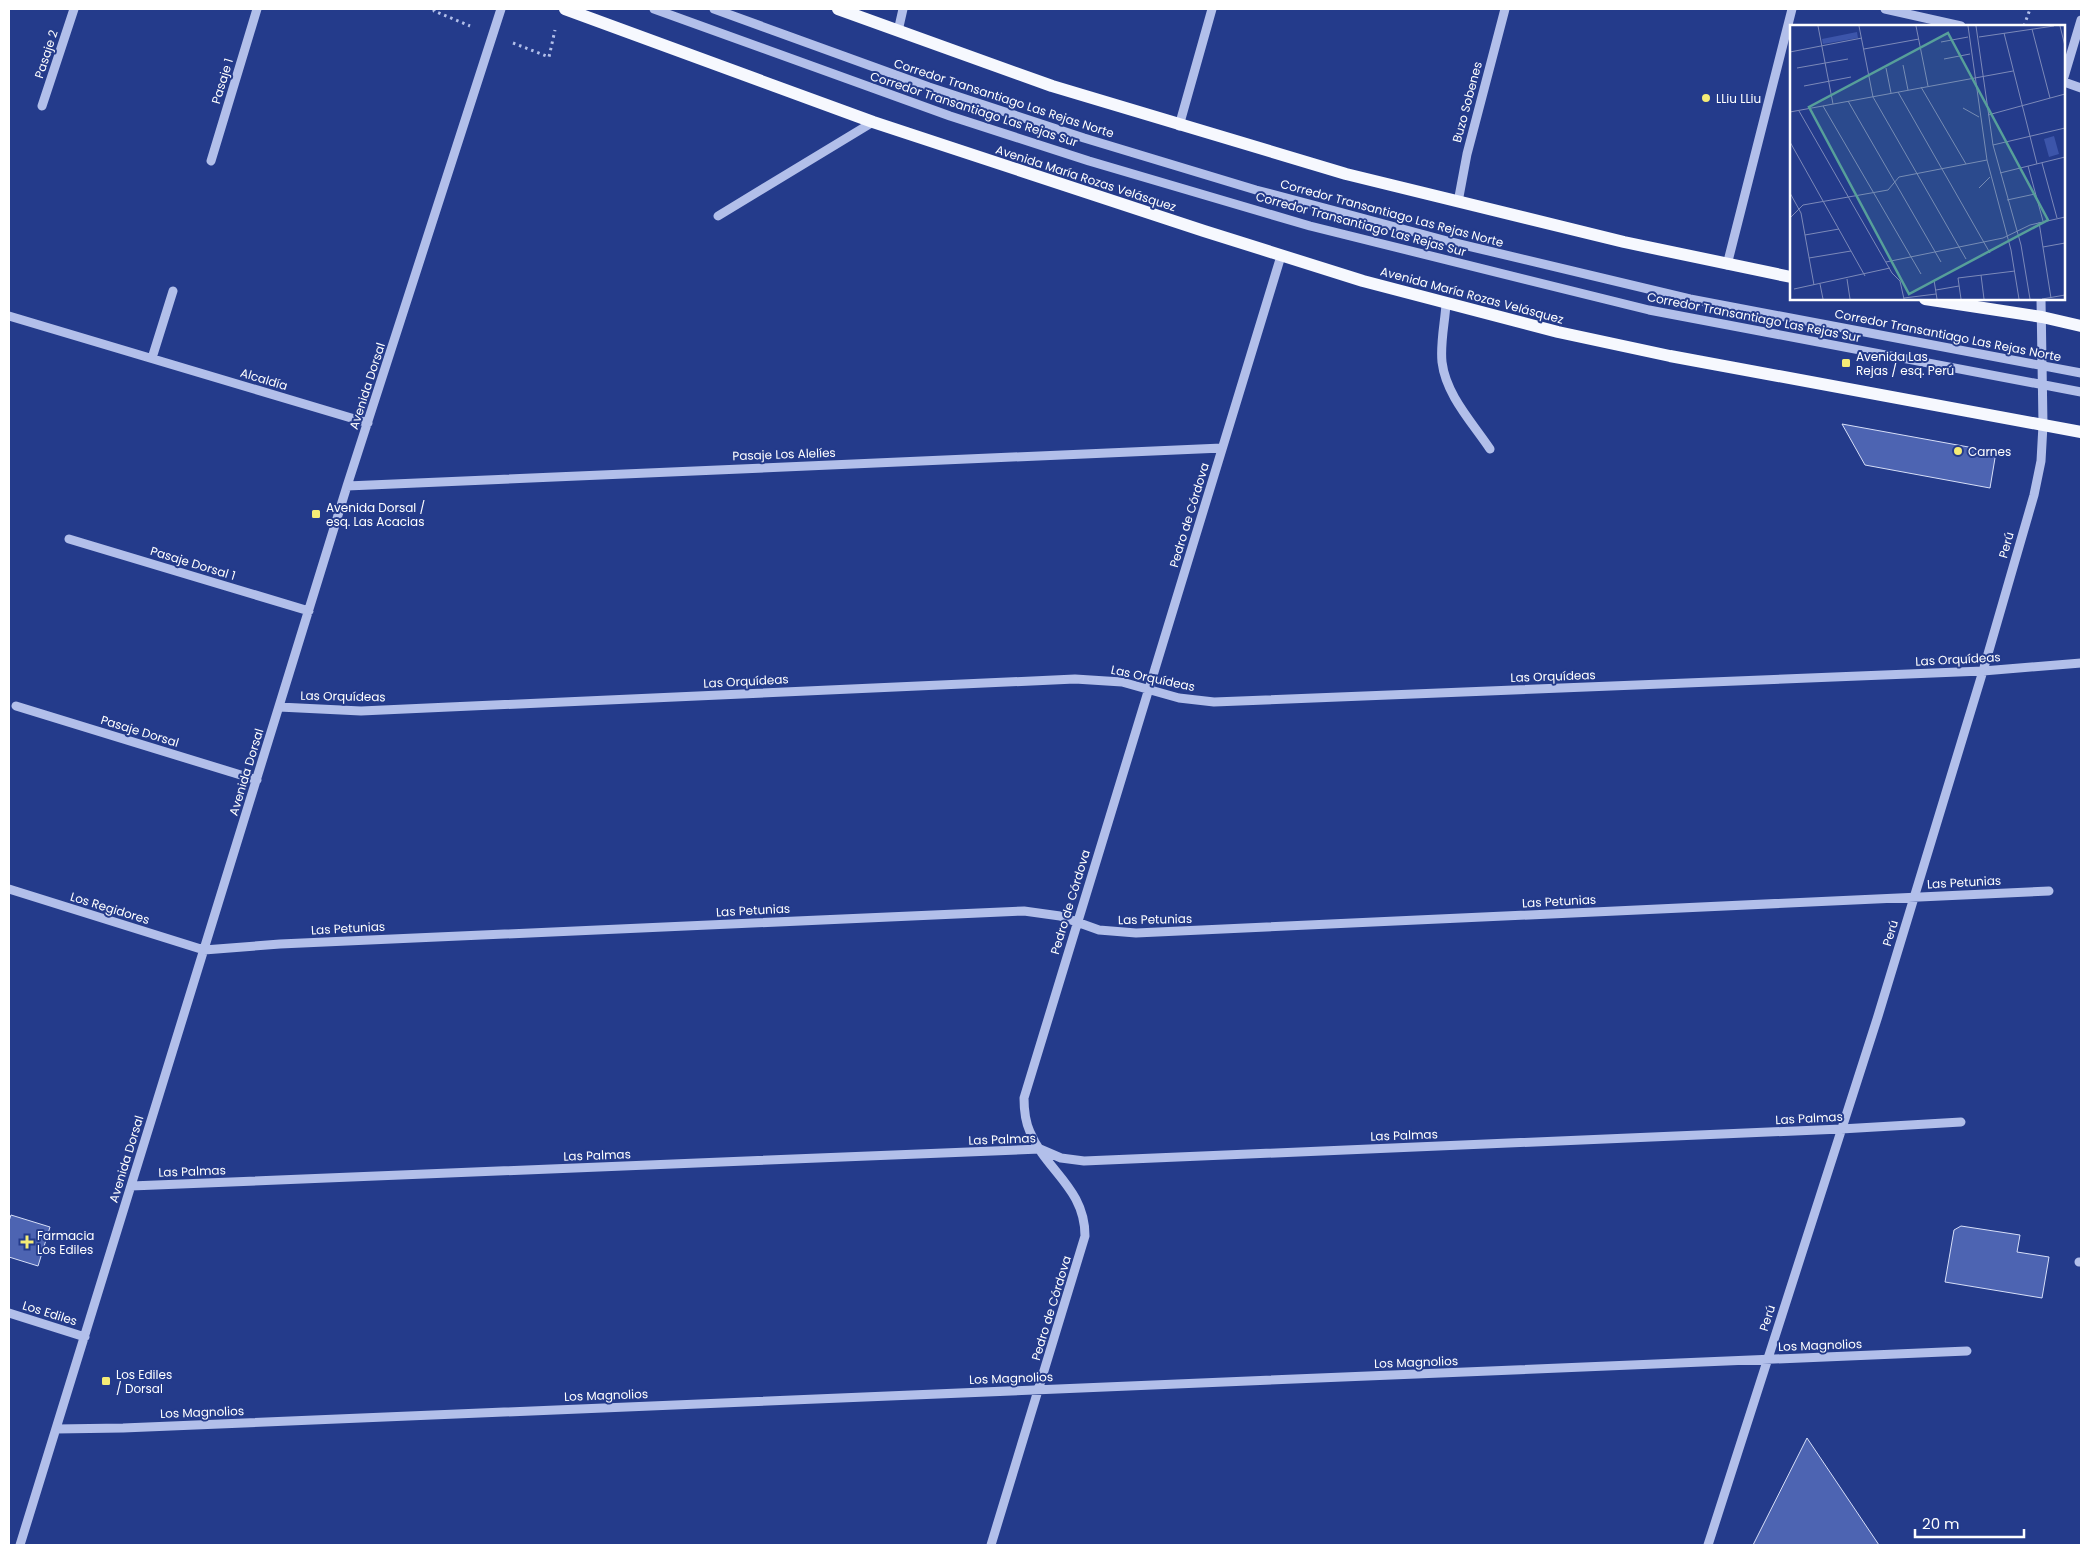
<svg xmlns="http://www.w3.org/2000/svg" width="2090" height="1554" font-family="Poppins,sans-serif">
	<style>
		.building { fill: #4d64b2; stroke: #d7dff8 }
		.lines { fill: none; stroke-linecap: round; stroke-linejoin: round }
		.path { stroke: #b2bfea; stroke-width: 3; stroke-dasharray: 2.5 4; stroke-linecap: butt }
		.minor { stroke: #b2bfea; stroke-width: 9 }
		.major { stroke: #f6f8fe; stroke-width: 12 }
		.poi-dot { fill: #f5ec76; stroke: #243b8b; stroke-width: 2 }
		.labels { text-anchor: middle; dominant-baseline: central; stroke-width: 4; stroke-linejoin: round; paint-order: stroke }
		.street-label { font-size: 12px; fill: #fff; stroke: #243b8b }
		.poi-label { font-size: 12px; fill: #fff; stroke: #243b8b; text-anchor: start }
		.inset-road { fill: none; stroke: #7c89b9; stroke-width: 1 }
		.view { fill: #579f9a; fill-opacity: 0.15; stroke: #579f9a; stroke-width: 2.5 }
		.inset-edge { fill: none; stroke: #fff; stroke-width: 2.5 }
	</style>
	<rect width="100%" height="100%" fill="#243b8b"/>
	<path class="building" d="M1842,424L1996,452L1990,488L1865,465Z
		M11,1215L50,1227L38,1266L9,1257V1221Z
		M1961,1226L2020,1235L2017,1252L2049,1257L2042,1298L1945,1282L1954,1230Z
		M1807,1438L1879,1545H1753Z"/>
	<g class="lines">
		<path class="path" d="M434,9V11L470,26
			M2024,26L2030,9
			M513,43L549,57L555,30"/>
		<path class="minor" d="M654,9L950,116L1089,161L1310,226L1649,310L2081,392
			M714,9L929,87L1084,138L1256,190L1332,210L1451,242L1690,299L2081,373
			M1885,9L1961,26
			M898,31L903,9
			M2064,77L2081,20
			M2064,82L2081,88
			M42,106L74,9
			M1179,126L1212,9
			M211,161L257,9
			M1458,202L1467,154L1505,9
			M718,216L873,122
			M1727,265L1792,9
			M1446,304C1445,322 1440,343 1442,362C1446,395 1472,422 1490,449
			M9,316L368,423
			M152,358L173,291
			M347,486L1222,448
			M69,539L309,611
			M16,706L257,780
			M279,707L361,711L1075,679L1122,682L1179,698L1214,702L1983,671L2081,663
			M9,889L204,950L280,944L1024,911L1060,916L1099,930L1136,933L2049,891
			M131,1186L1040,1149L1061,1158L1084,1161L1841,1129L1961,1122
			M2079,1262H2081
			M9,1313L85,1337
			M56,1429L123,1428L1967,1351
			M20,1545L347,486L501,9
			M991,1545L1085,1236C1085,1188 1046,1171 1030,1132C1025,1121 1024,1110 1024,1098L1281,256
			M1708,1545L1878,1016L1983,671L2034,495L2041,461L2043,425L2041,299"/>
		<path class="major" d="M565,9L873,122L1204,231L1363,281L1558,332L1670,356L2081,432
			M838,9L1052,86L1346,174L1624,242L1791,277
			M1925,299L2042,317L2081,326"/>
	</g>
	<g class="poi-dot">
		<circle cx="1706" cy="98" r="5"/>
		<rect x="1841" y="358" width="10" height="10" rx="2.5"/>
		<circle cx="1958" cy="451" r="5"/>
		<rect x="311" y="509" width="10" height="10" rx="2.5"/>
		<path d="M24.5 1234.5h5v5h5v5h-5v5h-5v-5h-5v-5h5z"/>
		<rect x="101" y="1376" width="10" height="10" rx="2.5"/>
	</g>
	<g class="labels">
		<g class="street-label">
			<text transform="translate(46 54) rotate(-72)">Pasaje 2</text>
			<text transform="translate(222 81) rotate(-73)">Pasaje 1</text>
			<text transform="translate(1004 98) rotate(18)">Corredor Transantiago Las Rejas Norte</text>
			<text transform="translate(1467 102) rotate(-75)">Buzo Sobenes</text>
			<text transform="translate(974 109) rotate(18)">Corredor Transantiago Las Rejas Sur</text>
			<text transform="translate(1086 178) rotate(18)">Avenida María Rozas Velásquez</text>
			<text transform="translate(1392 213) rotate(15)">Corredor Transantiago Las Rejas Norte</text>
			<text transform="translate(1361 224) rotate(15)">Corredor Transantiago Las Rejas Sur</text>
			<text transform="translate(1472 295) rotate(15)">Avenida María Rozas Velásquez</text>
			<text transform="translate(1754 317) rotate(11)">Corredor Transantiago Las Rejas Sur</text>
			<text transform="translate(1948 335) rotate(11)">Corredor Transantiago Las Rejas Norte</text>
			<text transform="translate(264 379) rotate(17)">Alcaldía</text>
			<text transform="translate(367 386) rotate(-72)">Avenida Dorsal</text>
			<text transform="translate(784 454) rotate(-2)">Pasaje Los Alelíes</text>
			<text transform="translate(1189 515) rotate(-73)">Pedro de Córdova</text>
			<text transform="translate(2006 545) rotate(-74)">Perú</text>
			<text transform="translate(193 563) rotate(17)">Pasaje Dorsal 1</text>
			<text transform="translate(1958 659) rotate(-3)">Las Orquídeas</text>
			<text transform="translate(1553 676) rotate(-2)">Las Orquídeas</text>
			<text transform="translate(1153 678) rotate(12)">Las Orquídeas</text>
			<text transform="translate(746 681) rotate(-3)">Las Orquídeas</text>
			<text transform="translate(343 696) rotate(1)">Las Orquídeas</text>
			<text transform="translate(140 731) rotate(17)">Pasaje Dorsal</text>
			<text transform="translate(246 772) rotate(-73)">Avenida Dorsal</text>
			<text transform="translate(1964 882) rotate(-3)">Las Petunias</text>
			<text transform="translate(1559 901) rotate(-3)">Las Petunias</text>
			<text transform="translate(1070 902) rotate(-73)">Pedro de Córdova</text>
			<text transform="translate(110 908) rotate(17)">Los Regidores</text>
			<text transform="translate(753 910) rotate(-3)">Las Petunias</text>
			<text transform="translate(1155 919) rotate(-1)">Las Petunias</text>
			<text transform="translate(348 928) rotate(-3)">Las Petunias</text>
			<text transform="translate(1890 933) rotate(-73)">Perú</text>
			<text transform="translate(1809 1118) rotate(-3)">Las Palmas</text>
			<text transform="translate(1404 1135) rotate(-2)">Las Palmas</text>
			<text transform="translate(1002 1139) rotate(-2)">Las Palmas</text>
			<text transform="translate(597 1155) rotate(-2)">Las Palmas</text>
			<text transform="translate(126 1159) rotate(-73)">Avenida Dorsal</text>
			<text transform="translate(192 1171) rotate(-2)">Las Palmas</text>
			<text transform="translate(1051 1308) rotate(-73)">Pedro de Córdova</text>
			<text transform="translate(50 1313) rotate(17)">Los Ediles</text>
			<text transform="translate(1767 1318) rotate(-72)">Perú</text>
			<text transform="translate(1820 1345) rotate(-2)">Los Magnolios</text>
			<text transform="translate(1416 1362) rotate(-2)">Los Magnolios</text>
			<text transform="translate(1011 1378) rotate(-2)">Los Magnolios</text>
			<text transform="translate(606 1395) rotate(-2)">Los Magnolios</text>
			<text transform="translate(202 1412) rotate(-2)">Los Magnolios</text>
		</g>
		<g class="poi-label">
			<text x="1716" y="98">LLiu LLiu</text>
			<text x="1856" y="356">Avenida Las<tspan x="1856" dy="14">Rejas / esq. Perú</tspan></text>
			<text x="1968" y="451">Carnes</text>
			<text x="326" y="507">Avenida Dorsal /<tspan x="326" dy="14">esq. Las Acacias</tspan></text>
			<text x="37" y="1235">Farmacia<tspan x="37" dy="14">Los Ediles</tspan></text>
			<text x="116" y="1374">Los Ediles<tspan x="116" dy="14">/ Dorsal</tspan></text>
		</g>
	</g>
	<g transform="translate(1790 25)">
		<rect width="275" height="275" fill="#243b8b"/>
		<path d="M67,7L68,13L33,19L32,14ZM264,111L269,129L259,132L254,114Z" fill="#3c55aa"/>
		<path class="inset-road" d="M28,1L43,79M69,1L83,72L176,234M126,1L138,61M178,1L197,135L221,225L229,274M186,1L203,120L231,220L240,274M270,1L275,21M242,4L260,73M214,8L247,139M189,12L264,1M151,17L178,12M74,24L129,14M0,27L72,13M154,34L180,29M113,40L118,65M7,43L58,34M96,43L101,68M14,61L61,52M131,62L176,139M108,67L200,228M58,76L151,237M33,81L131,249M173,83L189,92M9,86L102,248L110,256L114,274M0,87L223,46M198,90L275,69M0,117L75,251M203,120L275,103M252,138L267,193M238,141L253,196M210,148L275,132M189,163L200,152M0,168L11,188L24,260M217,175L245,169M0,193L13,180L98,165L109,152L197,135M249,197L261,273M15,210L49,204M253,222L275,218M19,233L61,226M96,237L213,213L240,200L275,192M191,250L194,274M57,254L60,274M144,255L147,274M30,259L33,274M4,264L100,243M146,265L169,261M114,273L146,269M171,274L168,253L225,246M252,274L275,270"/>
		<path class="view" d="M158,8L258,195L119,269L19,82Z"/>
		<rect width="275" height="275" class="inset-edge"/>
	</g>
	<rect width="2090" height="1554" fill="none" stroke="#ffffff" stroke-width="20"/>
	<path d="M1915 1529v8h109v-8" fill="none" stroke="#ffffff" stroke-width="2.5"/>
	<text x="1922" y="1529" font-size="15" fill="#ffffff" stroke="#243b8b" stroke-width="4" paint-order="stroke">20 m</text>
</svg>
